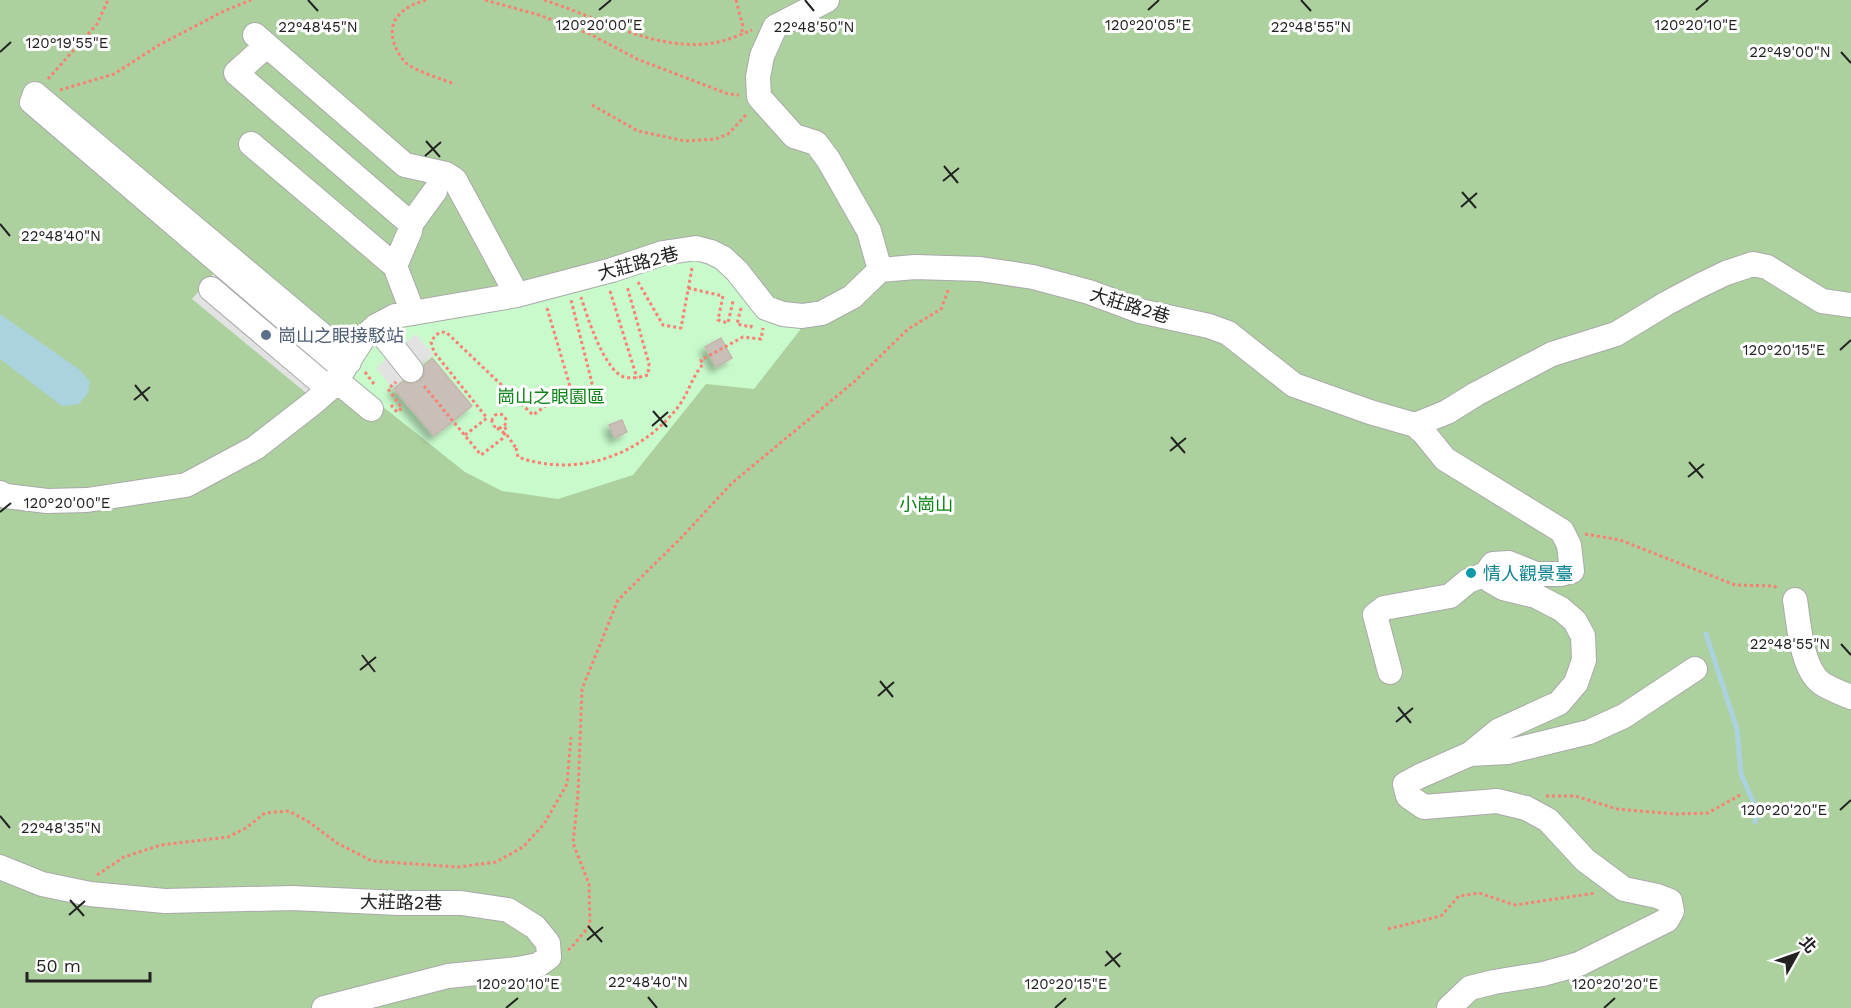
<svg xmlns="http://www.w3.org/2000/svg" width="1851" height="1008" font-family="'Work Sans','Noto Sans TC',sans-serif">
	<style>
		.forest { fill: #add19e }
		.park { fill: #c8facc }
		.parking { fill: #e2e2e2 }
		.water { fill: #aad3df }
		.lines { fill: none; stroke-linecap: round; stroke-linejoin: round }
		.stream { stroke: #aad3df; stroke-width: 5 }
		.building { fill: #c7bfb8; stroke: #c4b6ab; stroke-width: 1.5; filter: url(#shadow) }
		.minor-casing { stroke: #a9a9a9; stroke-width: 26 }
		.path { stroke: #fa8072; stroke-width: 3; stroke-dasharray: 3 3; stroke-linecap: butt }
		.minor { stroke: #fff; stroke-width: 24 }
		.path-bridge { stroke: #fa8072; stroke-width: 3; stroke-dasharray: 3 3; stroke-linecap: butt }
		.ticks { fill: none; stroke: #222; stroke-width: 2 }
		.service-dot { fill: #5c6f8a; stroke: #fff; stroke-width: 2 }
		.culture-dot { fill: #0f9aa8; stroke: #fff; stroke-width: 2 }
		.labels { text-anchor: middle; dominant-baseline: central; stroke-width: 6; stroke-linejoin: round; paint-order: stroke }
		.street-label { font-size: 18px; fill: #222; stroke: #fff }
		.service-label { font-size: 18px; fill: #4e5e75; stroke: #fff; text-anchor: start }
		.park-label { font-size: 18px; fill: #0c8416; stroke: #fff }
		.culture-label { font-size: 18px; fill: #0d838f; stroke: #fff; text-anchor: start }
		.ticks-label { font-size: 15px; text-anchor: middle; fill: #222; stroke: #fff; stroke-width: 6; stroke-linejoin: round; paint-order: stroke }
	</style>
	<defs>
		<filter id="shadow"><feDropShadow dx="-5.5" dy="5.5" stdDeviation="3" flood-color="#0004"/></filter>
	</defs>
	<rect width="100%" height="100%" fill="#f2efe9"/>
	<path class="forest" d="M0,0H1851V1008H0Z"/>
	<path class="park" d="M695,254L807,321L754,389L706,384L633,475L558,499L502,491L465,472L348,379L375,337L402,322Z"/>
	<path class="parking" d="M219,267L336,371L311,397L192,299Z
		M416,334L433,354L393,388L376,368Z"/>
	<path class="water" d="M0,314L80,370L90,382L88,393L79,404L62,406L0,359Z"/>
	<g class="lines">
		<path class="stream" d="M1706,634L1737,729L1741,774L1757,810L1755,822"/>
	</g>
	<path class="building" d="M721,338L732,358L716,367L705,347Z
		M432,358L472,406L434,436L394,389L403,381L413,384L420,381L424,375V365Z
		M622,420L627,432L615,438L609,425Z"/>
	<g class="lines">
		<defs>
			<path id="minor" d="M827,0L775,27L762,56L758,77L759,97L794,136L816,143L828,159L869,231L880,270
				M255,35L405,165L446,174L455,180L517,295
				M266,46L236,73L411,224
				M251,144L395,266
				M211,289L329,389
				M413,313L395,266L410,231L411,224L435,191
				M376,326L411,370
				M344,369L32,102L35,94L322,335L349,362
				M336,380L371,409
				M1415,425L1447,412L1476,394L1552,354L1616,334L1667,303L1701,285L1726,273L1753,264L1767,267L1822,301L1851,305
				M0,493L6,496L47,501L87,500L186,485L255,448L313,403L329,389L336,380L364,337L376,326L395,316L517,295L612,270L663,253L696,248L711,252L723,258L737,271L766,308L783,314L802,316L822,313L852,297L880,270L915,267L980,269L1033,277L1089,292L1140,311L1209,326L1228,333L1294,385L1370,412L1415,425L1424,433L1445,459L1562,531L1569,545L1572,571L1561,574H1536L1509,563L1493,564L1486,574L1491,581L1503,588L1536,596L1561,609L1575,621L1583,636L1584,660L1576,683L1559,703L1498,731L1470,754L1420,776L1405,784L1408,796L1424,807L1497,801L1526,808L1548,820L1585,860L1624,889L1657,896L1670,901L1672,911L1667,920L1579,964L1543,974L1494,982L1470,988L1449,1008
				M1795,600C1799,624 1801,667 1821,683C1830,689 1841,693 1851,697
				M1390,672L1375,615L1384,608L1450,596L1468,581L1486,574
				M1470,754L1507,752L1589,732L1624,716L1695,669
				M0,867L42,884L90,894L165,901L292,898L399,903H461L508,910L535,927L548,943L549,957L538,965L518,969L448,976L324,1008"/>
		</defs>
		<use href="#minor" class="minor-casing"/>
		<path class="path" d="M426,0C416,3 405,7 398,16C386,30 395,52 406,63C413,70 444,80 455,84
			M485,0L539,15L590,34L637,59L728,94L739,95
			M544,0C598,17 655,52 713,43C726,41 740,35 752,30
			M736,0L743,27L741,35
			M48,79L97,24L108,0
			M60,90L114,74L159,45L224,11L251,0
			M592,105L638,131L685,141L716,139L728,134L748,113
			M638,282L663,325L681,328L692,268
			M688,288L723,296L718,320L728,323L733,301L735,302
			M610,291L637,378
			M581,297C587,316 604,370 624,377C632,379 640,377 648,375L649,364L627,286
			M547,308L572,393
			M741,308L737,324L751,327L752,322
			M365,372L374,384
			M424,386L481,455L502,439L506,431L505,426
			M391,405L397,412L402,408L388,389L396,382
			M492 421a7 7 0 1 1 14 0a7 7 0 1 1-14 0Z
			M465,435L487,418L434,352L431,342C435,335 438,332 446,332L533,415L562,394L582,392L592,383L571,300
			M516,448L518,457C577,478 640,456 678,407C688,394 692,377 703,364L701,360L743,337L761,339L763,328
			M1585,534L1620,540L1735,585L1774,586L1779,589
			M1546,796H1575L1617,809L1676,814L1708,813L1740,795
			M97,875L124,857L161,845L228,837L246,828L265,813L289,811L309,822L337,843L372,861L458,867L496,862L523,847L544,824L567,784L571,737
			M1388,929L1441,916L1459,896L1479,893L1515,905L1596,893
			M568,950L571,948L590,925L589,884L573,843L578,794L582,689L618,600L680,539L732,483L855,381L908,329L941,309L949,288"/>
		<use href="#minor" class="minor"/>
		<path class="path-bridge" d="M497,428L507,435L516,448"/>
	</g>
	<path class="ticks" d="M308,0L318,11M805,0L814,11M1301,0L1311,11M599,10L611,0M1148,10L1159,0M1696,10L1708,0M0,52L11,42M1841,52L1851,63M426,141L440,157M425,156L441,142M944,166L958,183M943,181L959,168M1462,192L1476,208M1461,207L1477,193M0,224L10,236M1840,350L1851,340M135,385L148,401M134,400L150,387M653,411L667,427M652,426L668,412M1171,437L1185,453M1170,451L1186,438M1689,462L1703,478M1688,477L1704,464M0,512L11,503M1841,644L1851,655M362,655L375,672M360,670L376,657M880,681L893,697M878,696L894,682M1398,707L1411,723M1396,722L1413,708M1840,810L1851,800M0,816L10,828M70,900L84,916M69,915L85,901M588,926L602,942M587,940L603,927M1106,951L1120,967M1105,966L1121,953M648,997L657,1008M506,1008L518,998M1055,1008L1066,998M1604,1008L1615,998"/>
	<circle class="service-dot" cx="266" cy="335" r="6"/>
	<circle class="culture-dot" cx="1471" cy="573" r="6"/>
	<g class="labels">
		<g class="street-label">
			<text transform="translate(638 263) rotate(-15)">大莊路2巷</text>
			<text transform="translate(1130 305) rotate(17)">大莊路2巷</text>
			<text transform="translate(401 902) rotate(1)">大莊路2巷</text>
		</g>
		<g class="service-label">
			<text x="278" y="335">崗山之眼接駁站</text>
		</g>
		<g class="park-label">
			<text x="551" y="396">崗山之眼園區</text>
			<text x="926" y="504">小崗山</text>
		</g>
		<g class="culture-label">
			<text x="1483" y="573">情人觀景臺</text>
		</g>
	</g>
	<g class="ticks-label">
		<text x="599" y="30">120°20'00"E</text>
		<text x="1148" y="30">120°20'05"E</text>
		<text x="1696" y="30">120°20'10"E</text>
		<text x="318" y="32">22°48'45"N</text>
		<text x="814" y="32">22°48'50"N</text>
		<text x="1311" y="32">22°48'55"N</text>
		<text x="67" y="48">120°19'55"E</text>
		<text x="1790" y="57">22°49'00"N</text>
		<text x="61" y="241">22°48'40"N</text>
		<text x="1784" y="355">120°20'15"E</text>
		<text x="67" y="508">120°20'00"E</text>
		<text x="1790" y="649">22°48'55"N</text>
		<text x="1784" y="815">120°20'20"E</text>
		<text x="61" y="833">22°48'35"N</text>
		<text x="648" y="987">22°48'40"N</text>
		<text x="518" y="989">120°20'10"E</text>
		<text x="1066" y="989">120°20'15"E</text>
		<text x="1615" y="989">120°20'20"E</text>
	</g>
	<g transform="translate(1797 954) rotate(50)" stroke="#ffffff" stroke-width="4.5" paint-order="stroke">
	<path d="M0-4.5L10 22L0 15L-10 22Z" fill="#222222"/>
	<text y="-9" font-size="16" font-weight="bold" text-anchor="middle" fill="#222222">北</text>
	</g>
	<path d="M27 972v9h123v-9" fill="none" stroke="#222222" stroke-width="3"/>
	<text x="36" y="972" font-size="18" fill="#222222" stroke="#ffffff" stroke-width="4.5" paint-order="stroke">50 m</text>
</svg>
